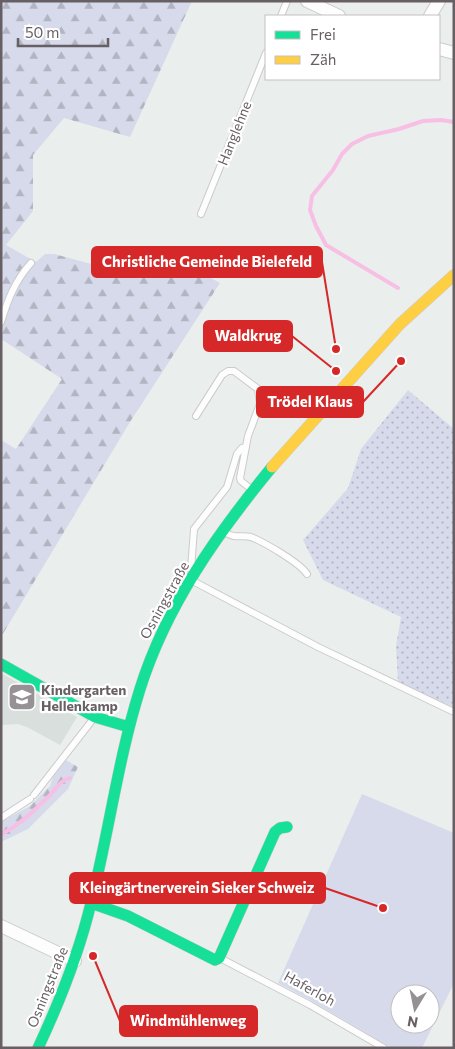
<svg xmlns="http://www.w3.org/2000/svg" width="455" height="1049" font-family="Commissioner,sans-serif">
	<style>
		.education { fill: #d8dfdc }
		.grass { fill: url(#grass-dots) }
		.forest { fill: url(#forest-firs) }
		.green { fill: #d6daea; fill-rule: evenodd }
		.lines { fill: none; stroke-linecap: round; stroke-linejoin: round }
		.stream { stroke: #f8bfe4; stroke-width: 4 }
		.lane-casing { stroke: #cbcbcb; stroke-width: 8 }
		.street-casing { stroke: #cbcbcb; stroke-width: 14 }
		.fast-casing { stroke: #ccc; stroke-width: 12 }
		.slow-casing { stroke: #ccc; stroke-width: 12 }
		.lane { stroke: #fcfdfc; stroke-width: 6 }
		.street { stroke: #fcfdfc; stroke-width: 12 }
		.fast { stroke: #16e098; stroke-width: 11 }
		.slow { stroke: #ffcf43; stroke-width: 11 }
		.labels { text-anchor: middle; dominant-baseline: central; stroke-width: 4.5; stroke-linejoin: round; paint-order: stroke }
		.street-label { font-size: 14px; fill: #685f64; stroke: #fff }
		.poi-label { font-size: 14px; font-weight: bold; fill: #685f64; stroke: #fff; text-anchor: start }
		.leader { fill: none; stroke: #d62828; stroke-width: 2 }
		.callout-dot { fill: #d62828; stroke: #fff; stroke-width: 2 }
		.callout { fill: #d62828; stroke: #d62828; stroke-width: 2 }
		.callout-label { font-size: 15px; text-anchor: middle; font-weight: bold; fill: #fff }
	</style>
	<defs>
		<pattern id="grass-dots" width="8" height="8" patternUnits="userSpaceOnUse" patternTransform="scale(1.25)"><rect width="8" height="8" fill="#d6daea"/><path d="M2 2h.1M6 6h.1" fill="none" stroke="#b1b4c1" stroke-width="1.8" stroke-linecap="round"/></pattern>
		<pattern id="forest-firs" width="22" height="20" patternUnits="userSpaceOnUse" patternTransform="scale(1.25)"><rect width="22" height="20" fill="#d6daea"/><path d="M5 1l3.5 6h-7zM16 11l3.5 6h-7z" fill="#b1b4c1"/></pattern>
	</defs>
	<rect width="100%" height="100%" fill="#eaefed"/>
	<path class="education" d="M1,673L77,717L60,745L29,728L18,724L1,725Z"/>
	<path class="grass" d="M408,390L454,429V707L398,682L396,646L401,617L323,580L303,540L348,488L361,449Z"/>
	<path class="forest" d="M1,1H192L130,137L64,118L33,155V211L6,245L36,262L45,254H54L129,274L134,264L163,274L183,272L209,277L220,283L130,422L1,637V440L16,449L62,379L1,339Z
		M66,760L78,767L68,789L28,829L1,842V822L30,806L50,786L53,777Z"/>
	<path class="green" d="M362,794L454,833V983L422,1048H392L312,1001L278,983ZM400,994H430V1024H400Z"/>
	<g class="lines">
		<path class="stream" d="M398,288L326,245L316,226L310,210L312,196L333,170L342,154L352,144L368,136L399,129L423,121L441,120L454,122
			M1,834C20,825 36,809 50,795C58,787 59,781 70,778"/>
		<defs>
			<path id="lane" d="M281,16L287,1
				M201,214L266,53
				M1,322C8,299 15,281 31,263
				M196,416L222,375L228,371H234L258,389L260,404L248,436L240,478L241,481L251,489
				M224,532C238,540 239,534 251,537C264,542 300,563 307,574
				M191,569L194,529L227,487L237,454L242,448L246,447
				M191,580L318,647L454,712
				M34,795L94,718
				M1,818L30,799
				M220,958L310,1005L384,1048"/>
			<path id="street" d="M307,1L339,16
				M430,16L439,1
				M439,49L454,53
				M1,926L75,961"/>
			<path id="fast" d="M1,664L95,717L129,727
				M91,903L128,916L215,960L219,958L275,832L280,828L287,827
				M38,1048C60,1001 79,953 91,903C109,832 118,759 140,689C166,606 217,534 272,467"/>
			<path id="slow" d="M272,467L400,324L454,275"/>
		</defs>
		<use href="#lane" class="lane-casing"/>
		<use href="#street" class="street-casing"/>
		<use href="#fast" class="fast-casing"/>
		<use href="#slow" class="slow-casing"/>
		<use href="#lane" class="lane"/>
		<use href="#street" class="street"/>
		<use href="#fast" class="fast"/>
		<use href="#slow" class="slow"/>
	</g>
	<defs>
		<symbol id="school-square" viewBox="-11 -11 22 22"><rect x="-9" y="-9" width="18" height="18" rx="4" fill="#969194" stroke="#fff"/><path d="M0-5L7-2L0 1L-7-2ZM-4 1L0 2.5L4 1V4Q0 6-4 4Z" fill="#fff"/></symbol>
	</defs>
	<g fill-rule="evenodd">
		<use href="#school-square" x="6" y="681" width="32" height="32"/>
	</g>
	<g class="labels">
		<g class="street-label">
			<text transform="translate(234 133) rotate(-68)">Hanglehne</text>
			<text transform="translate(164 600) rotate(-61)">Osningstraße</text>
			<text transform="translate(47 987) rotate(-68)">Osningstraße</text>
			<text transform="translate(310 988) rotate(29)">Haferloh</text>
		</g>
		<g class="poi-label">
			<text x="41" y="689">Kindergarten<tspan x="41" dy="16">Hellenkamp</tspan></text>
		</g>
	</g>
	<path class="leader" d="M336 349L322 262M336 371L292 336M401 361L363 402M383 908L325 888M93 956L120 1021"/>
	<g class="callout-dot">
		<circle cx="336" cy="349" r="5"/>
		<circle cx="336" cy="371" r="5"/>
		<circle cx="401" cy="361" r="5"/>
		<circle cx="383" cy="908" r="5"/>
		<circle cx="93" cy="956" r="5"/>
	</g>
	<g class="callout">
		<rect x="92" y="247" width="230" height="30" rx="5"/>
		<rect x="204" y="321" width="88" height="30" rx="5"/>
		<rect x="257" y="387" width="106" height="30" rx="5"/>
		<rect x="70" y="873" width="255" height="30" rx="5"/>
		<rect x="120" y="1006" width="137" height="30" rx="5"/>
	</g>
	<g class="callout-label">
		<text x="207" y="267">Christliche Gemeinde Bielefeld</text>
		<text x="248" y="341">Waldkrug</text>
		<text x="310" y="407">Trödel Klaus</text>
		<text x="197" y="893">Kleingärtnerverein Sieker Schweiz</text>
		<text x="188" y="1026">Windmühlenweg</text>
	</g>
	<rect width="455" height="1049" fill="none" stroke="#685f64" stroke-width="5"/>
	<rect x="265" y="15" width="175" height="65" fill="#ffffff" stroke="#c3bfc1"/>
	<rect x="275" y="31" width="25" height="8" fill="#16e098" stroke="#c3bfc1"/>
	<text x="310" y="40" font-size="15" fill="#685f64">Frei</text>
	<rect x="275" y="56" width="25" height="8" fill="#ffcf43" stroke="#c3bfc1"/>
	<text x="310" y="65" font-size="15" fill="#685f64">Zäh</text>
	<g transform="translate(415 1009) rotate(190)"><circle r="24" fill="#ffffff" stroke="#c3bfc1"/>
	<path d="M0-4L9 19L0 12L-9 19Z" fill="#969194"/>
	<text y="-8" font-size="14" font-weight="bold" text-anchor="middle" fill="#685f64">N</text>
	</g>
	<path d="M18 38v8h90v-8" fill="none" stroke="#685f64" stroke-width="2.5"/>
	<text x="25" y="38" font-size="15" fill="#685f64" stroke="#ffffff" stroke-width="4" paint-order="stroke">50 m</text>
</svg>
